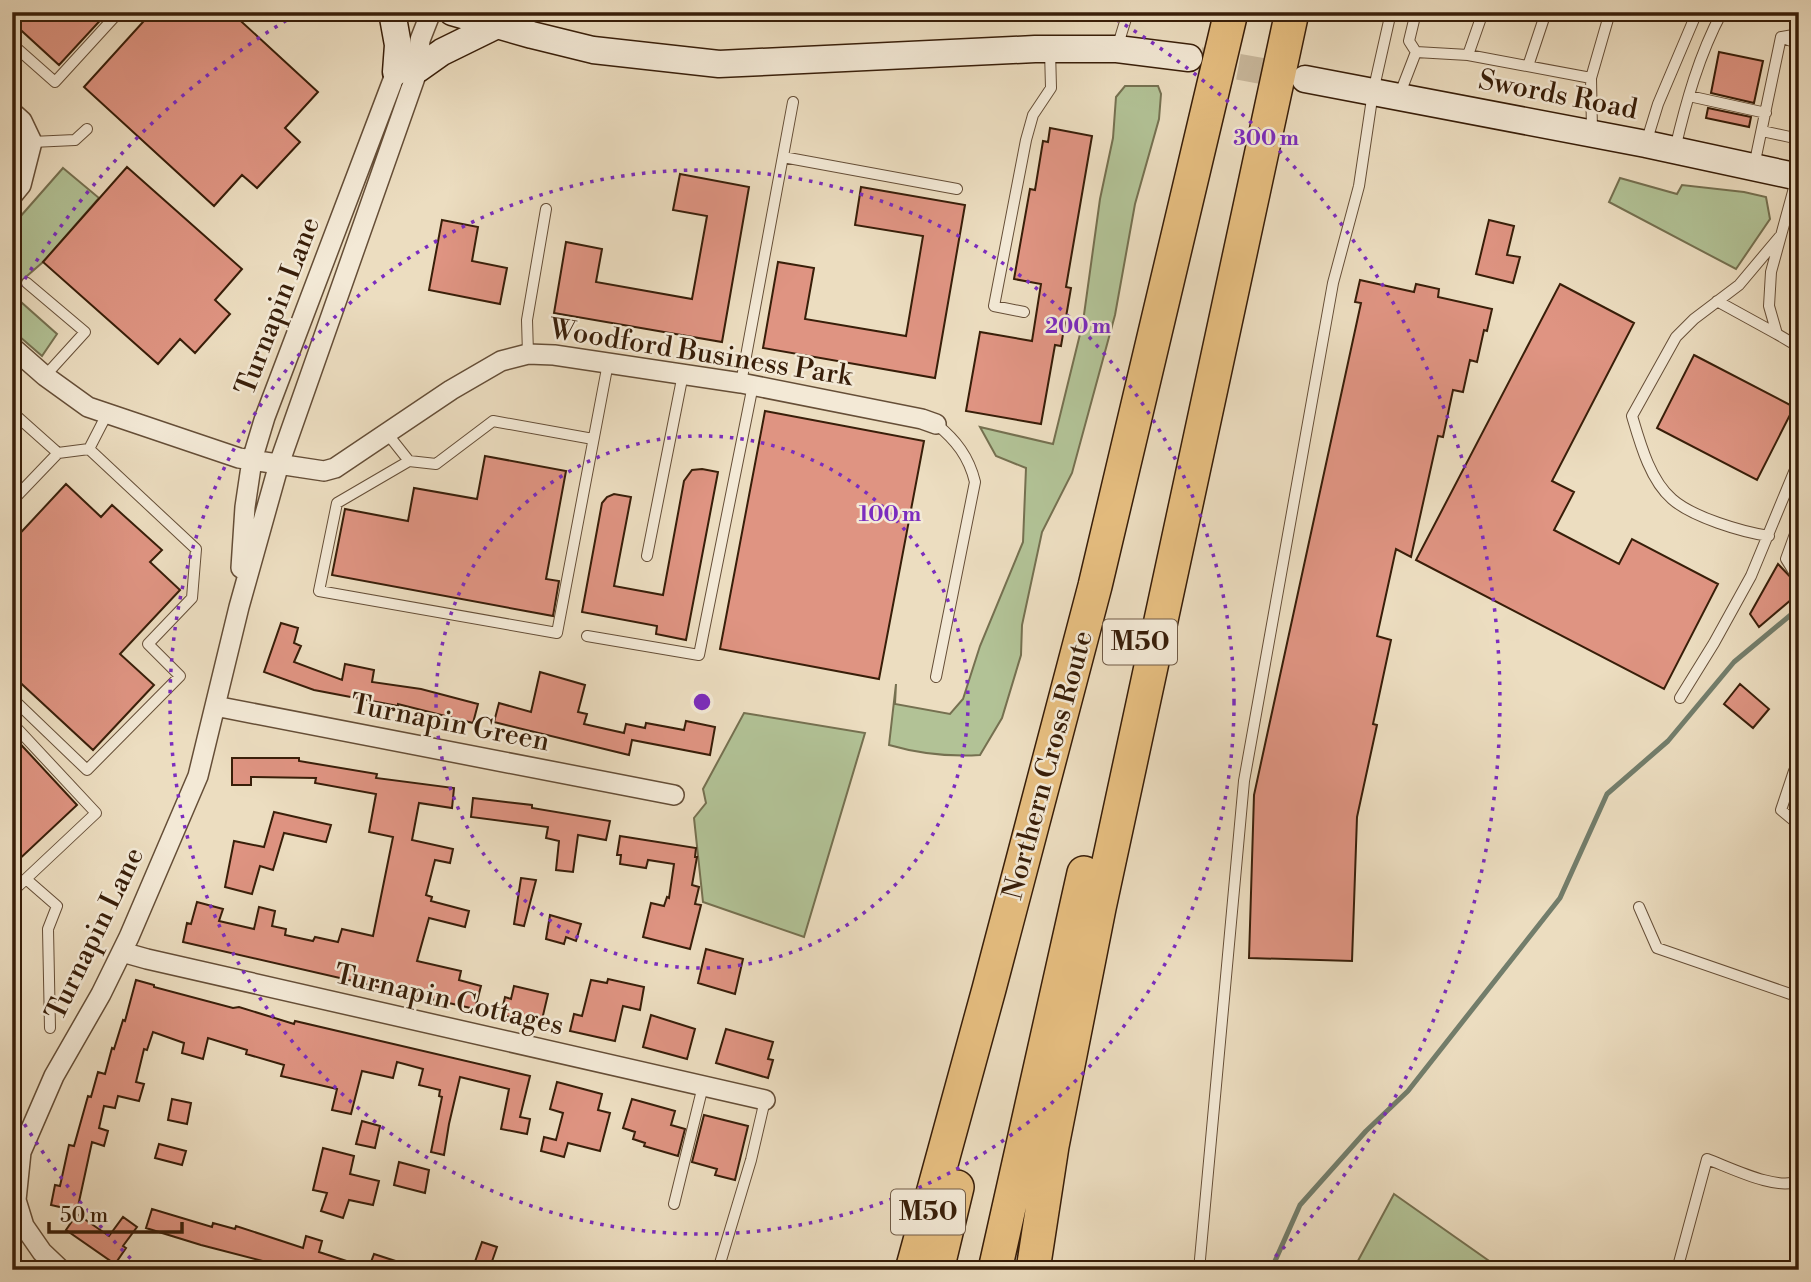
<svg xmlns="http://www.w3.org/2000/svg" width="1811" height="1282" font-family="'Libre Bodoni',serif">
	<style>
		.green { fill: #b2c296; stroke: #757050; stroke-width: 2 }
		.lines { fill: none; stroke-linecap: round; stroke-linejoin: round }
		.stream { stroke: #727d6b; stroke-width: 5 }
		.building { fill: #df9482; stroke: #381e09; stroke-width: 2 }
		.secondary-tunnel { stroke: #c8b79b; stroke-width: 26; stroke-dasharray: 26 13; stroke-linecap: butt }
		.service-casing { stroke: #654e37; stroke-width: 12 }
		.minor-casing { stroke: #654e37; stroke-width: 22 }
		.secondary-casing { stroke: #381e09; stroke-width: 29 }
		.motorway-casing { stroke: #381e09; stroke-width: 36 }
		.service { stroke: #f3e9d6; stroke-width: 10 }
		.minor { stroke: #f3e9d6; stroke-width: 19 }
		.secondary { stroke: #f3e9d6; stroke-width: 26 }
		.motorway { stroke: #e6be80; stroke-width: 33 }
		.ring { fill: none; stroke: #7b2cbf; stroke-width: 3.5; stroke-dasharray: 3.5 7 }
		.labels { text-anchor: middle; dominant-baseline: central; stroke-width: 5; stroke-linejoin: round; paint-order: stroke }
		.shield { fill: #f3e9d6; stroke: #705b46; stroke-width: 2 }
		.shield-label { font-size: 26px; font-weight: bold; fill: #381e09 }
		.street-label { font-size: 28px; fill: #381e09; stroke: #f3e9d6 }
		.centre { fill: #7b2cbf; stroke: #f3e9d6; stroke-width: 3.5 }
		.ring-label { font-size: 21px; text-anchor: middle; font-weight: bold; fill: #7b2cbf; stroke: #f3e9d6; stroke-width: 5; stroke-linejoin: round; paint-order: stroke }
	</style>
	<rect width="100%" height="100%" fill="#ecddc0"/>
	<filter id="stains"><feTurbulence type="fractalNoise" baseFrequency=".00286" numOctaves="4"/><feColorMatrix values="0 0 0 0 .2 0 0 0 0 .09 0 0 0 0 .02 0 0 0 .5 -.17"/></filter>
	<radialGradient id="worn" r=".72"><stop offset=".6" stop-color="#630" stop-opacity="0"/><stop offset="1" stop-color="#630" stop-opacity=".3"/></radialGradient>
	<path class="green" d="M1125,86H1158L1161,94L1159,119L1135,204L1115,315L1072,473L1042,532L1022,625L1021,655L1002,718L980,755C947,757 920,754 889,745L896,684L895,704L950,714L963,699L980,646L1023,542L1026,468L996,456L980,427L1053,444L1083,322L1100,199L1113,138L1116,97Z
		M63,168L99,198L43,262L12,289V226Z
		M1620,178L1677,194L1682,185L1744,192L1766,197L1770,219L1736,269L1609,202Z
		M12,294L57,334L42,356L12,330Z
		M744,713L865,733L804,937L703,902L694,818L706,803L703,789Z
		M1394,1194L1502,1270H1353Z"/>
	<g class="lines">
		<path class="stream" d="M1271,1270L1300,1205L1366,1131L1408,1091L1560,898L1607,794L1668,741L1734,662L1799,608"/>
	</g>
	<path class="building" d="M12,12H108L59,65L12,22Z
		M152,12H231L318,92L285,128L300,142L257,188L242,175L214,206L84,87Z
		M1719,52L1763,61L1754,103L1711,93Z
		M1708,108L1751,117L1749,127L1706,118Z
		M1050,128L1092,136L1066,287L1071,288L1061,346L1055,345L1041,424L966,411L980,332L1032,341L1041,284L1014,279L1030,189L1035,190L1043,141L1048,142Z
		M127,167L242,269L215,300L230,314L195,353L180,339L158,364L43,262Z
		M680,174L749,187L722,342L554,313L566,242L602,249L596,282L692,299L707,216L673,210Z
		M861,187L965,205L935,378L763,348L778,262L814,268L805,319L906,336L923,236L855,225Z
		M442,220L478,227L472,261L507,268L500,304L429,290Z
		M1489,220L1514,226L1507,255L1520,257L1513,283L1476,274Z
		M1360,280L1414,292L1416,284L1439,289L1438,297L1492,309L1487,331L1484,330L1477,362L1470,360L1463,392L1453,390L1443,437L1438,436L1411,557L1396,549L1377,636L1391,640L1373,724L1377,725L1357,817L1352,961L1249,958L1254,795L1361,303L1355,302Z
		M1560,284L1634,323L1552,481L1574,492L1554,530L1619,564L1632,539L1718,584L1664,689L1416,560Z
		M1694,355L1794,407L1757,480L1657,428Z
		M765,411L924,441L879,679L720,649Z
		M485,456L566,471L546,579L559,581L553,616L332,575L345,509L408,521L414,488L477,499Z
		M702,469L718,472L686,640L656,634L657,626L582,612L602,503L607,497L614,494L631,497L614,586L663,595L684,481L692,470Z
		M66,484L101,517L112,505L162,550L150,562L180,590L120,654L154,685L93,750L12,675V542Z
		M1778,564L1799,586V593L1759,627L1750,614Z
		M281,623L298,628L294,643L301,646L294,662L342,680L345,664L374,670L372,682L421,689L478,704L473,723L398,704V706L314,690L264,672Z
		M540,672L585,685L578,712L587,714L584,724L624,733L626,724L645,728L646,723L684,730L686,721L715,727L710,755L632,740L629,755L494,722L499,703L531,712Z
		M1740,684L1769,709L1753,728L1724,704Z
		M12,735L77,805L12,866Z
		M232,758H299V761L377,774L376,778L454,788L452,808L419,803L412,840L453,849L450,863L435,860L426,895L432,897L431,901L469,911L465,927L429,918L417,961L461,971L459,980L481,986L475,1009L183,942L187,923L191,924L197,902L223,909L219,921L254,929L259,907L275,911L272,926L286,929L285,935L313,941L315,937L338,942L342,929L373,936L393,837L369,832L376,794L315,783L316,778L251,777V785H232Z
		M473,798L532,805V808L610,821L606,840L578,835L573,872L556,870L559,841L546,838L548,827L471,817Z
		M274,812L331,825L326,842L284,833L273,870L260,866L252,894L225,887L234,841L264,847Z
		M620,836L696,848L695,857H697L692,885L699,887L695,904L701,905L690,949L643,937L651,903L664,906L667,897L669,898L674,864L648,860L646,868L620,864L621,855H617Z
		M521,878L536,880L524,926L514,924Z
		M550,915L581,924L576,941L566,937L564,944L546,939Z
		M706,949L743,959L735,994L698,983Z
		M608,979L644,987L640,1010L623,1006L615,1041L570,1031L574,1014L582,1016L591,980L607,983Z
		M136,980L154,985V987L233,1008L239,1007L294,1024L295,1021L530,1076L520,1117L530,1119L527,1134L501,1129L509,1089L460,1077L449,1124L444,1155L431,1152L442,1097L439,1096L440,1090L419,1085L423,1069L397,1062L393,1078L362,1071L351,1114L332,1110L337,1089L281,1076L284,1065L246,1054L247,1050L208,1038L203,1059L182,1053L184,1043L153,1032L147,1050L144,1049L136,1082L144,1084L139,1101L118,1096L115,1108L104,1106L99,1128L108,1131L104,1146L92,1142L77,1211L51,1205L55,1185L60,1186L69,1145L74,1146L88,1096L91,1097L98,1072L105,1074L112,1048L114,1049L123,1020L125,1021Z
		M514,986L548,994L541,1024L501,1015L505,997L511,999Z
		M651,1015L695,1029L687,1059L643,1047Z
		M726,1029L773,1042L768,1059L773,1060L768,1078L716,1063Z
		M557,1082L602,1094L598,1110L610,1113L600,1151L568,1143L564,1157L541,1151L544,1137L556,1140L563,1113L550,1109Z
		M172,1099L191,1103L187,1124L168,1120Z
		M632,1099L675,1111L671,1125L685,1129L678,1156L644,1146L645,1143L633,1139L635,1132L623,1128Z
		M704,1115L748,1126L735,1180L715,1175L717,1169L692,1162Z
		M362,1121L380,1126L375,1148L356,1144Z
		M159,1144L186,1151L182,1165L155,1158Z
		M323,1148L354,1156L350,1174L379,1181L373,1205L349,1200L343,1218L321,1211L327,1193L313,1190Z
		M399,1162L429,1170L425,1193L394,1185Z
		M152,1209L212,1227L213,1223L235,1229L236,1226L303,1248L306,1236L322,1241L319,1252L365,1267V1270H305L291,1265L290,1268L201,1245L146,1228Z
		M77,1214L109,1236L123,1217L137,1227L123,1246L126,1248L115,1264L66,1230Z
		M482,1242L497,1247L489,1270H472Z
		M374,1254L414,1267L413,1270H368Z"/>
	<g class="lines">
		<path class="secondary-tunnel" d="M1200,60L1296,77"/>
		<defs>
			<path id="service" d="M1416,12L1409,41L1416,52
				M1781,37L1799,44
				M1782,37L1799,34
				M12,44L55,82L119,12
				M1117,48L1128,12
				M1468,55L1591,78L1592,131
				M1528,66L1546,12
				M1591,78L1610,12
				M1399,96L1416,52L1468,55L1483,12
				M1689,96L1766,113
				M1762,131L1799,139
				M32,142L75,140L87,129
				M1646,143L1658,104L1697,12
				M1675,149C1686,102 1699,55 1722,12
				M783,157L957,189
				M1754,166L1781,37
				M1797,177L1771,272L1769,306L1777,334L1799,347
				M27,283L85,332L45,376
				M1717,301L1777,334
				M1024,312L994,306L1026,140L1033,115L1051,88L1050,50
				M528,354L527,320L546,209
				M741,383L793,102
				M12,412L58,453
				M386,432L409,461
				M593,439L493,421L436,464L409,461L337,503L319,591L557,633L608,363
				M89,449L107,414
				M12,501L58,453L89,449L196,549L192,598L148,644L180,676L87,770L12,698
				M1799,523L1786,559L1794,572L1799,573
				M1769,536C1742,532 1692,517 1672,499C1650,480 1640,443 1632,416L1676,337L1694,319L1739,285L1781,235
				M647,556L683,374
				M587,636L699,655L753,385
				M936,677L975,482C969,457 956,440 936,424
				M1680,698L1714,643L1751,576L1799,460
				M12,723L96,813L12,892
				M1799,767L1794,771L1781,810L1799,825
				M26,879L57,906L48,929L50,1028
				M1639,907L1657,948L1799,997
				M674,1204L703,1086
				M718,1270L751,1160L765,1100
				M1199,1270L1244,781L1333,283L1359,186L1373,92L1391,12
				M1677,1270L1707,1159C1727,1166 1780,1193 1799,1180"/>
			<path id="minor" d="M12,112L22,121L32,142L21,185L12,196
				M12,347L45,376L88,407L239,458L324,471L335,468L451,390L501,361L528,354L554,355L741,383L922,419L936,424
				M241,568L245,507L252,460L265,417L396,72L403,63
				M215,706L674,795
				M122,952L147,959L765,1100
				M61,1270L42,1252L24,1226L16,1200L21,1152L54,1076L101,994L129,937L198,776L239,607L279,464L418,69L420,40L431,12"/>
			<path id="secondary" d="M392,12L398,45L396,72
				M452,12L532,35L593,50L719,64L1035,49H1117L1189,58
				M418,69L442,52L497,25
				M1305,79L1646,144L1799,177"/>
			<path id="motorway" d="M912,1270L989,989L1095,586L1231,12
				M937,1270L957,1187
				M995,1270L1084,873
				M1033,1270L1052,1146L1099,908L1292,12"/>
		</defs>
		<use href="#service" class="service-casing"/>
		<use href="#minor" class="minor-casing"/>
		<use href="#secondary" class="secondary-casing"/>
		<use href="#motorway" class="motorway-casing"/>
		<use href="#service" class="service"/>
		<use href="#minor" class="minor"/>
		<use href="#secondary" class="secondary"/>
		<use href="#motorway" class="motorway"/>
	</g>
	<g class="ring">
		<circle cx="702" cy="702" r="266"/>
		<circle cx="702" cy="702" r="532"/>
		<path d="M138 1266A798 798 0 0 1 14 1107M14 297A798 798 0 0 1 297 14M1107 14A798 798 0 0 1 1266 1266"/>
	</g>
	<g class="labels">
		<g class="shield">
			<rect x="1103" y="619.5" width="74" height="45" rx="5"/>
			<rect x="891" y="1189.5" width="74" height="45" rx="5"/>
		</g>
		<g class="shield-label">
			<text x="1140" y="642">M50</text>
			<text x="928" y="1212">M50</text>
		</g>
		<g class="street-label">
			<text transform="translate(1558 95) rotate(11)">Swords Road</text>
			<text transform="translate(278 306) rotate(-69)">Turnapin Lane</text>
			<text transform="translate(701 353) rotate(9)">Woodford Business Park</text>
			<text transform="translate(450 723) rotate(11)">Turnapin Green</text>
			<text transform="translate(1048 765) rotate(-75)">Northern Cross Route</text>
			<text transform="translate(95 934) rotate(-64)">Turnapin Lane</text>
			<text transform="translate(449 1000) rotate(13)">Turnapin Cottages</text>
		</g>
	</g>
	<circle cx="702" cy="702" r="10" class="centre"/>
	<g class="ring-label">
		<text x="1266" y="145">300 m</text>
		<text x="1078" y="333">200 m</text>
		<text x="890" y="521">100 m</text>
	</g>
	<rect width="1811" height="1282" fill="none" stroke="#ecddc0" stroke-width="42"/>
	<rect x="14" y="14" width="1783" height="1254" fill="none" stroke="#381e09" stroke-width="3.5"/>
	<rect x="21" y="21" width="1769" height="1240" fill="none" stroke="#381e09" stroke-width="2"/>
	<path d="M49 1222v10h133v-10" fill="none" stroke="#381e09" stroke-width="3.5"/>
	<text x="60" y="1222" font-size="21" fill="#381e09" stroke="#f3e9d6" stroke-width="5" paint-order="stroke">50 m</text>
	<rect width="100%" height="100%" filter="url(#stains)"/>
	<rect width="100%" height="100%" fill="url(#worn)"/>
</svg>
